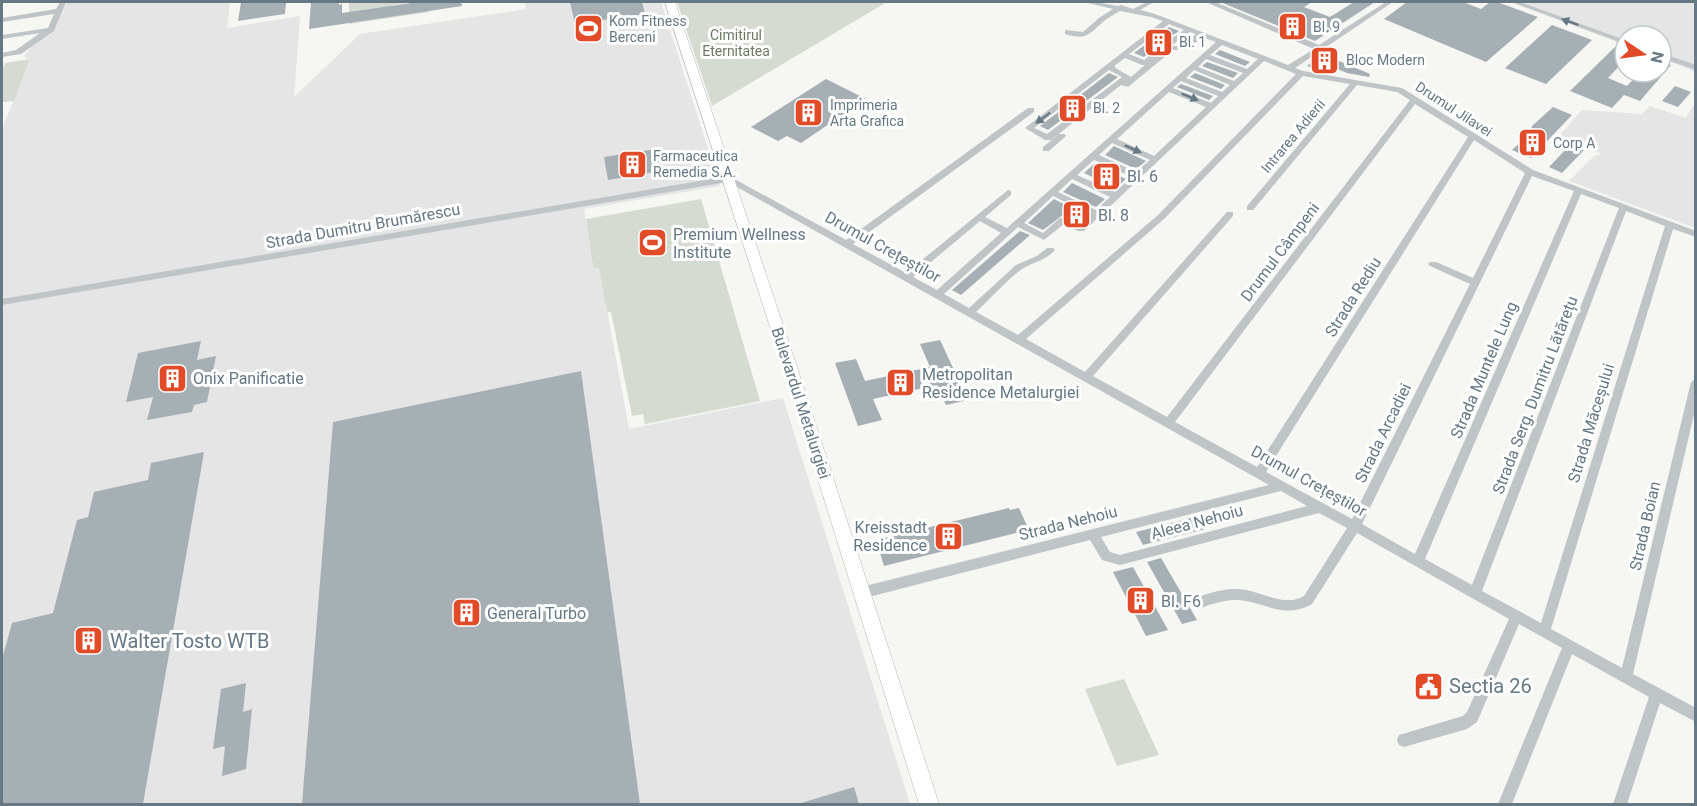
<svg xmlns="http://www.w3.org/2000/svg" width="1697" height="806" font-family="Roboto,sans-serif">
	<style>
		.built { fill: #e4e5e4 }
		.green { fill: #d6dbd2 }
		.building { fill: #a6afb4 }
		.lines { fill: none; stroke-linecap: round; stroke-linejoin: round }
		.secondary-casing { stroke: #b2b8bc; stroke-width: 1 }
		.minor { fill: #bfc4c7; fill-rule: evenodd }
		.secondary { fill: #fff; fill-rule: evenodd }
		.oneway { fill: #657884 }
		.labels { text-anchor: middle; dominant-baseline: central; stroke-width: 6; stroke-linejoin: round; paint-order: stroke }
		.far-poi-label { font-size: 14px; fill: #657884; stroke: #fff; text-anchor: start }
		.far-park-label { font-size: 14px; fill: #6a7b64; stroke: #fff }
		.far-street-label { font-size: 14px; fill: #657884; stroke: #fff }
		.poi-label { font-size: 16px; fill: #657884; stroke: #fff; text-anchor: start }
		.street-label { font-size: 16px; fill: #657884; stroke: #fff }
		.near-poi-label { font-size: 20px; fill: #657884; stroke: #fff; text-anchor: start }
	</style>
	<rect width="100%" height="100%" fill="#f6f6f3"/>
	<path class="built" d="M66,2H230L227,28L300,16L294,97L360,34L526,9L525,2H661L720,186L584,209L593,266L599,267L629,429L783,398L910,804H2V129L30,60L24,56L37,41L55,29Z
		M1510,2H1695V72L1661,58V36H1625V45Z
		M1695,102V228L1569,181L1594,156L1602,154L1559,136L1582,110L1642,114L1650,106L1686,118Z"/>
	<path class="green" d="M349,2H418L392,5V8L428,2L429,12L349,24Z
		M677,2H887L712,106Z
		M30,59L14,101L2,102V72L5,63Z
		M701,199L760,401L645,424L643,414L632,416L611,312H607L599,268L593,267L586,219Z
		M1124,679L1159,755L1117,766L1085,689Z"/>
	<path class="building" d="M241,2H286L285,14L238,21Z
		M311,2H339V5L342,4V13L418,2H461L462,6L309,29Z
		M570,2H642L645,14L575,24Z
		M1220,2H1312L1304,7L1330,17L1354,2H1375L1315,41Z
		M1407,2H1463L1481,9L1490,2H1497L1538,17L1486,62L1384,19Z
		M1552,25L1592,40L1546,84L1505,68Z
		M1169,27L1179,31L1161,43L1160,49L1154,53H1149L1144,57L1134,53Z
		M1617,45L1625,48V60L1608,78L1627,86L1640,72H1661V61L1671,65L1640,101L1624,95L1612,108L1570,91Z
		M1220,50L1250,62L1245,66L1215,54Z
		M1322,54L1370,74L1369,77L1347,73L1328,65L1320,71L1307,66Z
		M1207,62L1238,73L1233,78L1202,66Z
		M1109,73L1118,77L1048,130L1040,126Z
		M1195,73L1225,85L1221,89L1190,77Z
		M826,79L866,99L801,143L787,136L778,141L751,127Z
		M1181,84L1213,96L1209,100L1177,87Z
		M1675,86L1691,92L1678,107L1662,101Z
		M1553,107L1572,115L1531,158L1512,150L1534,129L1531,127Z
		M1571,144L1584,150L1562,173L1549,167Z
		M1114,146L1146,161L1136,169L1105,155Z
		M656,149L661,171L608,180L604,157Z
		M1094,164L1126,179L1116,188L1084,173Z
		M1072,183L1105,199L1096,207L1063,192Z
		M1054,199L1087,216L1080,222L1063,215L1043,230L1028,223Z
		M1020,231L1030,235L961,295L952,290Z
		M940,340L968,400L946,405L937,385L873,399L882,420L858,426L835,363L856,359L865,381L930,367L920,344Z
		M201,341L197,360L216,356L207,402L194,405L192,412L147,420L153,397L126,402L138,353Z
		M581,371L640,804H302L333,422Z
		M204,452L143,804H2V659L12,623L53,613L77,520L88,517L94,492L148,480L151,463Z
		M1009,508L1010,510L1019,508L1028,528L1019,530L1020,532L884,566L876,540Z
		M1198,516L1205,529L1143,545L1136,532Z
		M1161,558L1197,620L1182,624L1147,562Z
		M1133,567L1168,630L1146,636L1113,572Z
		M246,683L243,712L252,709L246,769L222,776L225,746L213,749L221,689Z
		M854,787L859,804H801V803Z"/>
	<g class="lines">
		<defs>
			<path id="secondary" d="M665,2H675L798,370L939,804H919L784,370Z"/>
		</defs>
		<use href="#secondary" class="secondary-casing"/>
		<path class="minor" d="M60,2H66L54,31L21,54L2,57V53L16,50L40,33L2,39V35L48,28L54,14L2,22V18L56,9Z
			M1084,2H1095L1118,6L1121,5L1133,9L1147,2H1154L1140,10L1155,14L1288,65L1314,49L1208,3L1207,2H1215L1319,45L1386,2H1393L1295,68L1303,71L1402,88L1533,170L1696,231V237L1673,229L1551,629L1622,668L1691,382L1696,378V406L1633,674L1696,708V722L1660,703L1627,804H1613L1649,697L1572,654L1512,804H1498L1562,648L1519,624L1477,722L1467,729L1404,747L1399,745L1397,740L1399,735L1463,716L1467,712L1509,619L1357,533L1312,604C1284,620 1266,602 1238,600C1224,599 1210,605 1196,609L1192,607L1190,603L1192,599C1206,594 1223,588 1238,589C1260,590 1283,608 1304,596L1347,528L1319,513L1120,565L1102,560L1090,540L861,599L857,597L855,593L857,589L861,587L1269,485L728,182L2,305V299L729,176L846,240L1028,108H1034V112L853,244L906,273L1008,190L1011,191V195L985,217L1007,228L1216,42L1202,37L1187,50H1173L1128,87L1121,85L1051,140H1045L1025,128L1163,21L1151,17L1120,11C1115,14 1109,17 1104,21C1089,34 1086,41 1065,34V30L1083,32L1099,18L1113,9ZM1169,24L1184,30L1162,45L1161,47L1165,49L1156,56L1150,55L1144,60L1129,54ZM1190,32L1196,34L1182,46H1171ZM1222,45L1258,59L1247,69L1210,55ZM1125,58L1142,65H1145L1131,77L1117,69L1114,66ZM1206,59L1243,73L1234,81L1198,67ZM1264,61L1296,74L1158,215L1018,335L976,312C989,300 1008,279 1022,269C1033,262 1045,261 1055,250L1053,248H1047L1037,256L1016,265L969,308L944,294L1018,227L1044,240L1064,224L1078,231H1084ZM1109,70L1122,77L1047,134L1034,128ZM1194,70L1230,85L1222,92L1186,78ZM1303,76L1350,84L1247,206V210H1253L1357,85L1397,92L1410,100L1167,417L1093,376L1233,216V212H1227L1085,372L1026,339L1164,219ZM1181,81L1218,96L1211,103L1173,88ZM1169,92L1206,107L1154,156L1117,139ZM1415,104L1468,137L1257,467L1175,422ZM1474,140L1525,173L1473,278L1436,262H1430L1428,264L1430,266L1470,284L1352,519L1266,472ZM1112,143L1150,160L1136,172L1099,155ZM1094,160L1132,177L1115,192L1077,175ZM1532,176L1574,191L1415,554L1362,524ZM1072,179L1110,197L1096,210L1058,192ZM1581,194L1619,208L1472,585L1425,559ZM1053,196L1091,215L1080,225L1066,218H1060L1043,233L1024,223ZM1626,211L1665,226L1541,623L1482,591ZM980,221L1001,233L937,290L913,277ZM1281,491L1307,506L1120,555L1110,552L1101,537Z
			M1512,2H1520L1625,40V44Z
			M1661,53L1696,65V70L1661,58Z
			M1059,134H1065L1066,136L1049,151H1043V147Z"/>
		<use href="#secondary" class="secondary"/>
	</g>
	<defs><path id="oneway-solid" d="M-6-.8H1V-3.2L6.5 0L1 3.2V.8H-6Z" transform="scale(1.5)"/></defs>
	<g class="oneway">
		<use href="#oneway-solid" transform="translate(1570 22) rotate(-160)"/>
		<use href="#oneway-solid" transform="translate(1190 97) rotate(22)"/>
		<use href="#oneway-solid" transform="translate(1043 118) rotate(143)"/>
		<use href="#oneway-solid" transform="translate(1133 149) rotate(24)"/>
	</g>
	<defs>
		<symbol id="building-square" viewBox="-11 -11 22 22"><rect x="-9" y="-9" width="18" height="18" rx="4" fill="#e24b27" stroke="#fff"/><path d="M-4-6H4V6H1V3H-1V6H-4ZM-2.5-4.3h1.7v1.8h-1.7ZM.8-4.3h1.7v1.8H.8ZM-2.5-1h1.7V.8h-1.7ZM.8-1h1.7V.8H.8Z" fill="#fff"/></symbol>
		<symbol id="stadium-square" viewBox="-11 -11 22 22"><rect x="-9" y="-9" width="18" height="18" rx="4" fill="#e24b27" stroke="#fff"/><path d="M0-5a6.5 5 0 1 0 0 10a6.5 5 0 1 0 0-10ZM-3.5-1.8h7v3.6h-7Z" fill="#fff"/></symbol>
		<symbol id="civic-square" viewBox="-11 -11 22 22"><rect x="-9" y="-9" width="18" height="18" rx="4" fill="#e24b27" stroke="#fff"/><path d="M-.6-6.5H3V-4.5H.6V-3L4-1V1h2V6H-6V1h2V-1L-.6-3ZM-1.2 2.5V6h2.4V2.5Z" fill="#fff"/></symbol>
	</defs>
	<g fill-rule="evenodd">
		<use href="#building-square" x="1276" y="10" width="33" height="33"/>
		<use href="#stadium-square" x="572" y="12" width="33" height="33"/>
		<use href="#building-square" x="1142" y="26" width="33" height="33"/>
		<use href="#building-square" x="1308" y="44" width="33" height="33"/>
		<use href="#building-square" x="1056" y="92" width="33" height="33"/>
		<use href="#building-square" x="792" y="96" width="33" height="33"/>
		<use href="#building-square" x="1516" y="126" width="33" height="33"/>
		<use href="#building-square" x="616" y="148" width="33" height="33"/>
		<use href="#building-square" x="1090" y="160" width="33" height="33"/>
		<use href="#building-square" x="1060" y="198" width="33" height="33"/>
		<use href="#stadium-square" x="636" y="226" width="33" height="33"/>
		<use href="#building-square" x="156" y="362" width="33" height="33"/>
		<use href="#building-square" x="884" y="366" width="33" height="33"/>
		<use href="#building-square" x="932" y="520" width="33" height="33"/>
		<use href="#building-square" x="1124" y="584" width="33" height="33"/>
		<use href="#building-square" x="450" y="596" width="33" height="33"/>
		<use href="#building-square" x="72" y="624" width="33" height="33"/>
		<use href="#civic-square" x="1412" y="670" width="33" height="33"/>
	</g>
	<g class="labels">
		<g class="far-poi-label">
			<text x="609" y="21">Kom Fitness<tspan x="609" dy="16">Berceni</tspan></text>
			<text x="1313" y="27">Bl. 9</text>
			<text x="1179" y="42">Bl. 1</text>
			<text x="1346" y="60">Bloc Modern</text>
			<text x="830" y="105">Imprimeria<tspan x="830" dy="16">Arta Grafica</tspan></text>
			<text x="1093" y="108">Bl. 2</text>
			<text x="1553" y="143">Corp A</text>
			<text x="653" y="156">Farmaceutica<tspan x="653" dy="16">Remedia S.A.</tspan></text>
		</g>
		<g class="far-park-label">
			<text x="736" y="35">Cimitirul<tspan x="736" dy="16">Eternitatea</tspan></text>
		</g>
		<g class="far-street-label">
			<text transform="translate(1454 109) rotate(33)">Drumul Jilavei</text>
			<text transform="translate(1293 136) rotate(-50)">Intrarea Adierii</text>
		</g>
		<g class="poi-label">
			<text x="1127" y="176">Bl. 6</text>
			<text x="1098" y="215">Bl. 8</text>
			<text x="673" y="234">Premium Wellness<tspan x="673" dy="18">Institute</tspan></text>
			<text x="922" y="374">Metropolitan<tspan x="922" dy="18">Residence Metalurgiei</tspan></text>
			<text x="193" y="378">Onix Panificatie</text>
			<text x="927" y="527" text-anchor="end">Kreisstadt<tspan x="927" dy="18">Residence</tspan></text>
			<text x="1161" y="601">Bl. F6</text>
			<text x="487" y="613">General Turbo</text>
		</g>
		<g class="street-label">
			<text transform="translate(363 226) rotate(-10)">Strada Dumitru Brumărescu</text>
			<text transform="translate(883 247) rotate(29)">Drumul Crețeștilor</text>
			<text transform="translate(1280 252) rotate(-53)">Drumul Câmpeni</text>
			<text transform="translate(1353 297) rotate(-58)">Strada Rediu</text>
			<text transform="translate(1484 370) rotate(-67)">Strada Muntele Lung</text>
			<text transform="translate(1535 395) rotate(-69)">Strada Serg. Dumitru Lătărețu</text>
			<text transform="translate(801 403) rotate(72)">Bulevardul Metalurgiei</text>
			<text transform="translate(1591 423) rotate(-73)">Strada Măceșului</text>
			<text transform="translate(1383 433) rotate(-64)">Strada Arcadiei</text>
			<text transform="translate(1309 481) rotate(29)">Drumul Crețeștilor</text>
			<text transform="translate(1197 522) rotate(-15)">Aleea Nehoiu</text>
			<text transform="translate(1068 523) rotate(-14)">Strada Nehoiu</text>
			<text transform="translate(1645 526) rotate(-77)">Strada Boian</text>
		</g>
		<g class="near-poi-label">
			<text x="110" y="641">Walter Tosto WTB</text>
			<text x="1449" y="686">Sectia 26</text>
		</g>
	</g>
	<rect width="1697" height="806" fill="none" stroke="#657884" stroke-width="6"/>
	<g transform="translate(1643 54) rotate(103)"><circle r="28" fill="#ffffff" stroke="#c1c9ce" stroke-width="1.5"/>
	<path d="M0-4.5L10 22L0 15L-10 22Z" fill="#e24b27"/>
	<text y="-9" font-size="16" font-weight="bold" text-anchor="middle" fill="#657884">N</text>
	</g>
</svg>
